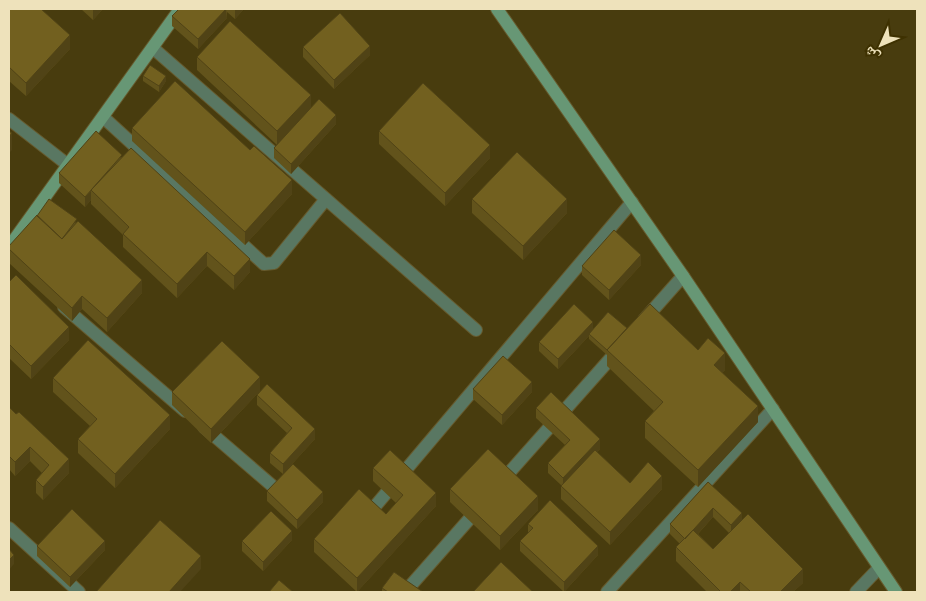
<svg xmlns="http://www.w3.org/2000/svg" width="926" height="601" font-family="'DM Sans','Noto Naskh Arabic',sans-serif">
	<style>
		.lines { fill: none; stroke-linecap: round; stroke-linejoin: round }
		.street-casing { stroke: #665a2d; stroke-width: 14 }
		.secondary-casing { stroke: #665a2d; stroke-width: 14 }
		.street { stroke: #597762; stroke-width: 12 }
		.secondary { stroke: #679775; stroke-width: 12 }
		.wall { fill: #62531b; fill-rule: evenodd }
		.shaded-wall { fill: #504316 }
		.building { fill: #72601f; stroke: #504316 }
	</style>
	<rect width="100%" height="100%" fill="#483c0e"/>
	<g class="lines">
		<defs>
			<path id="street" d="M153,48L476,330
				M103,117L264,264L274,263L326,199
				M9,119L68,165
				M64,307L185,411
				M644,320L683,276
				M204,427L276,489
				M500,483L618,350
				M366,517L632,202
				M9,528L79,592
				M405,592L479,508
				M607,592L773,409
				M856,592L879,568"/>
			<path id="secondary" d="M497,9L683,276L896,592
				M9,247L180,9"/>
		</defs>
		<use href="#street" class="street-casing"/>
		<use href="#secondary" class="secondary-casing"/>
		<use href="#street" class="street"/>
		<use href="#secondary" class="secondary"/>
	</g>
	<path class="wall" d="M9,9L70,49L26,96L9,81Z
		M81,9H103L93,20Z
		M179,9H244L235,19L227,12V18L198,49L172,26V16Z
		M303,47L370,55L334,89L303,57Z
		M197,57L311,108L336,124L291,174L274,158V148L277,145L197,70Z
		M143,76L166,81L159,92L143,81Z
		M132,128L292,194L245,245L132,141Z
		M379,131L490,158L445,206L379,144Z
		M122,157L250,272L234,290L207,266L177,298L123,247V235L91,204V200L85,207L59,183V173Z
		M472,199L567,213L523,260L472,213Z
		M77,222L142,293L107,332L82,309L72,321L9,263V246Z
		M641,265L609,300L582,275V266Z
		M9,282L69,340L31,379L9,358Z
		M627,328L698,350L725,370L722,373L758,422L698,487L645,438V421L654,411L607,366V355L589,339V336L558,369L539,351V342L593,329Z
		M53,378L170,429L115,488L78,453V439L90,426L53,392Z
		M473,389L532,392L502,425L473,399Z
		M260,391L211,443L172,405V392Z
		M257,395L315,439L283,474L270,463V453L287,433L257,405Z
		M9,407L69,473L43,500L36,493V480L42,473L30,461L15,476L9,469Z
		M536,408L600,449L597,452L630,483L662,489L610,545L561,499V485L548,473V463L565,445L536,418Z
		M373,468L436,506L357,592L314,552V539L386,514L396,503L373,481Z
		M708,482L742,520L803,583L793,592H707L676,561V547L680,544L670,534V524ZM713,517L729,533L713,549L698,534Z
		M450,489L538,510L500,550L450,502Z
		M267,491L323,502L297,529L267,501Z
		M528,524L598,555L564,592L520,551V541L528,533Z
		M292,540L263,571L242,551V541Z
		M37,546L105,550L70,587L37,556Z
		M382,588L423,592H382Z"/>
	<path class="shaded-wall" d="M93,9H103L93,20Z
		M226,9L227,18L198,49V39Z
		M235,9H244L235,19Z
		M70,35V49L26,96V83Z
		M370,46V55L334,89V80Z
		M166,76V81L159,92V86Z
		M311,95V109L277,145V131Z
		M336,115V124L291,174V164Z
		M12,133V150L9,153V137Z
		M490,145V158L445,206V193Z
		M292,180V194L245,245V232Z
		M91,191V200L85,207V197Z
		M567,199V213L523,260V246Z
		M207,252V266L177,298V284Z
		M641,255V265L609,300V290Z
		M250,259V272L234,290V276Z
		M142,280V293L107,332V318Z
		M82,296V309L72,321V308Z
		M593,322V331L589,334V336L558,369V359Z
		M69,327V340L31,379V366Z
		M725,353V370L714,382V365Z
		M260,377V391L211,443V429Z
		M532,382V392L502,425V415Z
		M758,406V422L698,487V470Z
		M170,415V429L115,488V474Z
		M315,429V439L283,474V464Z
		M600,439V449L563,487V478Z
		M30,447V461L15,476V462Z
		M69,459V473L43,500V487Z
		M662,476V489L610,545V532Z
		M323,492V502L297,529V520Z
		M436,493V506L357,592V578Z
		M538,496V510L500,550V536Z
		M713,508V517L685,548V539Z
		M742,513V522L731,534V525Z
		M292,531V540L263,571V562Z
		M105,541V550L70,587V577Z
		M598,546V555L564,592V582Z
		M14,555V564L9,570V560Z
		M201,556V569L180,592H169Z
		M803,569V583L793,592H780Z
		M740,582V592H730Z"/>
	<path class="building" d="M9,9H41L70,35L26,83L9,67Z
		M179,9H226L198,39L172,16Z
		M340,13L370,46L334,80L303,47Z
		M230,21L311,95L277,131L197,57Z
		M150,65L166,76L159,86L143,76Z
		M175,81L250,150L254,146L292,180L245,232L132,128Z
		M423,83L490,145L445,193L379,131Z
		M319,99L336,115L291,164L274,148Z
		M9,131L12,133L9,137Z
		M96,131L122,155L85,197L59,173Z
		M131,148L250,259L234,276L207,252L177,284L123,234L129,227L91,190Z
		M517,152L567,199L523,246L472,199Z
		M49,199L77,219L62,239L37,216Z
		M37,215L62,239L78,221L142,280L107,318L82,296L72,308L9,249V246Z
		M614,230L641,255L609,290L582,266Z
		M16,275L69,327L31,366L9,344V282Z
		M574,304L593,322L558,359L539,342Z
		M650,304L698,350L708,338L725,353L714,365L758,406L698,470L645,421L663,402L607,350Z
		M608,312L627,328L607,350L589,334Z
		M88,340L170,415L115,474L78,439L97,419L53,378Z
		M222,341L260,377L211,429L172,392Z
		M503,356L532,382L502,415L473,389Z
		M267,384L315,429L283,464L270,453L292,428L257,395Z
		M551,392L600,439L563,478L548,463L570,440L536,408Z
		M9,407L16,414L19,412L69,459L43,487L36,480L49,465L30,447L15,462L9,456Z
		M488,449L538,496L500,536L450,489Z
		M390,450L436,493L357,578L314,539L359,489L386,514L403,495L373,468Z
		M595,450L630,483L648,462L662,476L610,532L561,486Z
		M293,464L323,492L297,520L267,491Z
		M708,482L742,513L731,525L713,508L685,539L670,524Z
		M550,500L598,546L564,582L520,541L533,528L528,524Z
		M72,509L105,541L70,577L37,546Z
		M271,511L292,531L263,562L242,541Z
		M748,514L803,569L780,592H751L740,582L730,592H721L676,547L693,530L713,549Z
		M160,520L201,556L169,592H96Z
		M9,549L14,555L9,560Z
		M501,562L533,592H473Z
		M394,572L423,592H388L382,588Z
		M279,580L293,592H269Z"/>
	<rect width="926" height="601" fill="none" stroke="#eee2bb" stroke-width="20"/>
	<g transform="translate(881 45) rotate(225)" stroke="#3e3101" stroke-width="4" paint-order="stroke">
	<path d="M0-4L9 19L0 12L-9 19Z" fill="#eee2bb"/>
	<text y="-8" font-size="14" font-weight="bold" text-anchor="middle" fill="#eee2bb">ش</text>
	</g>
</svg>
